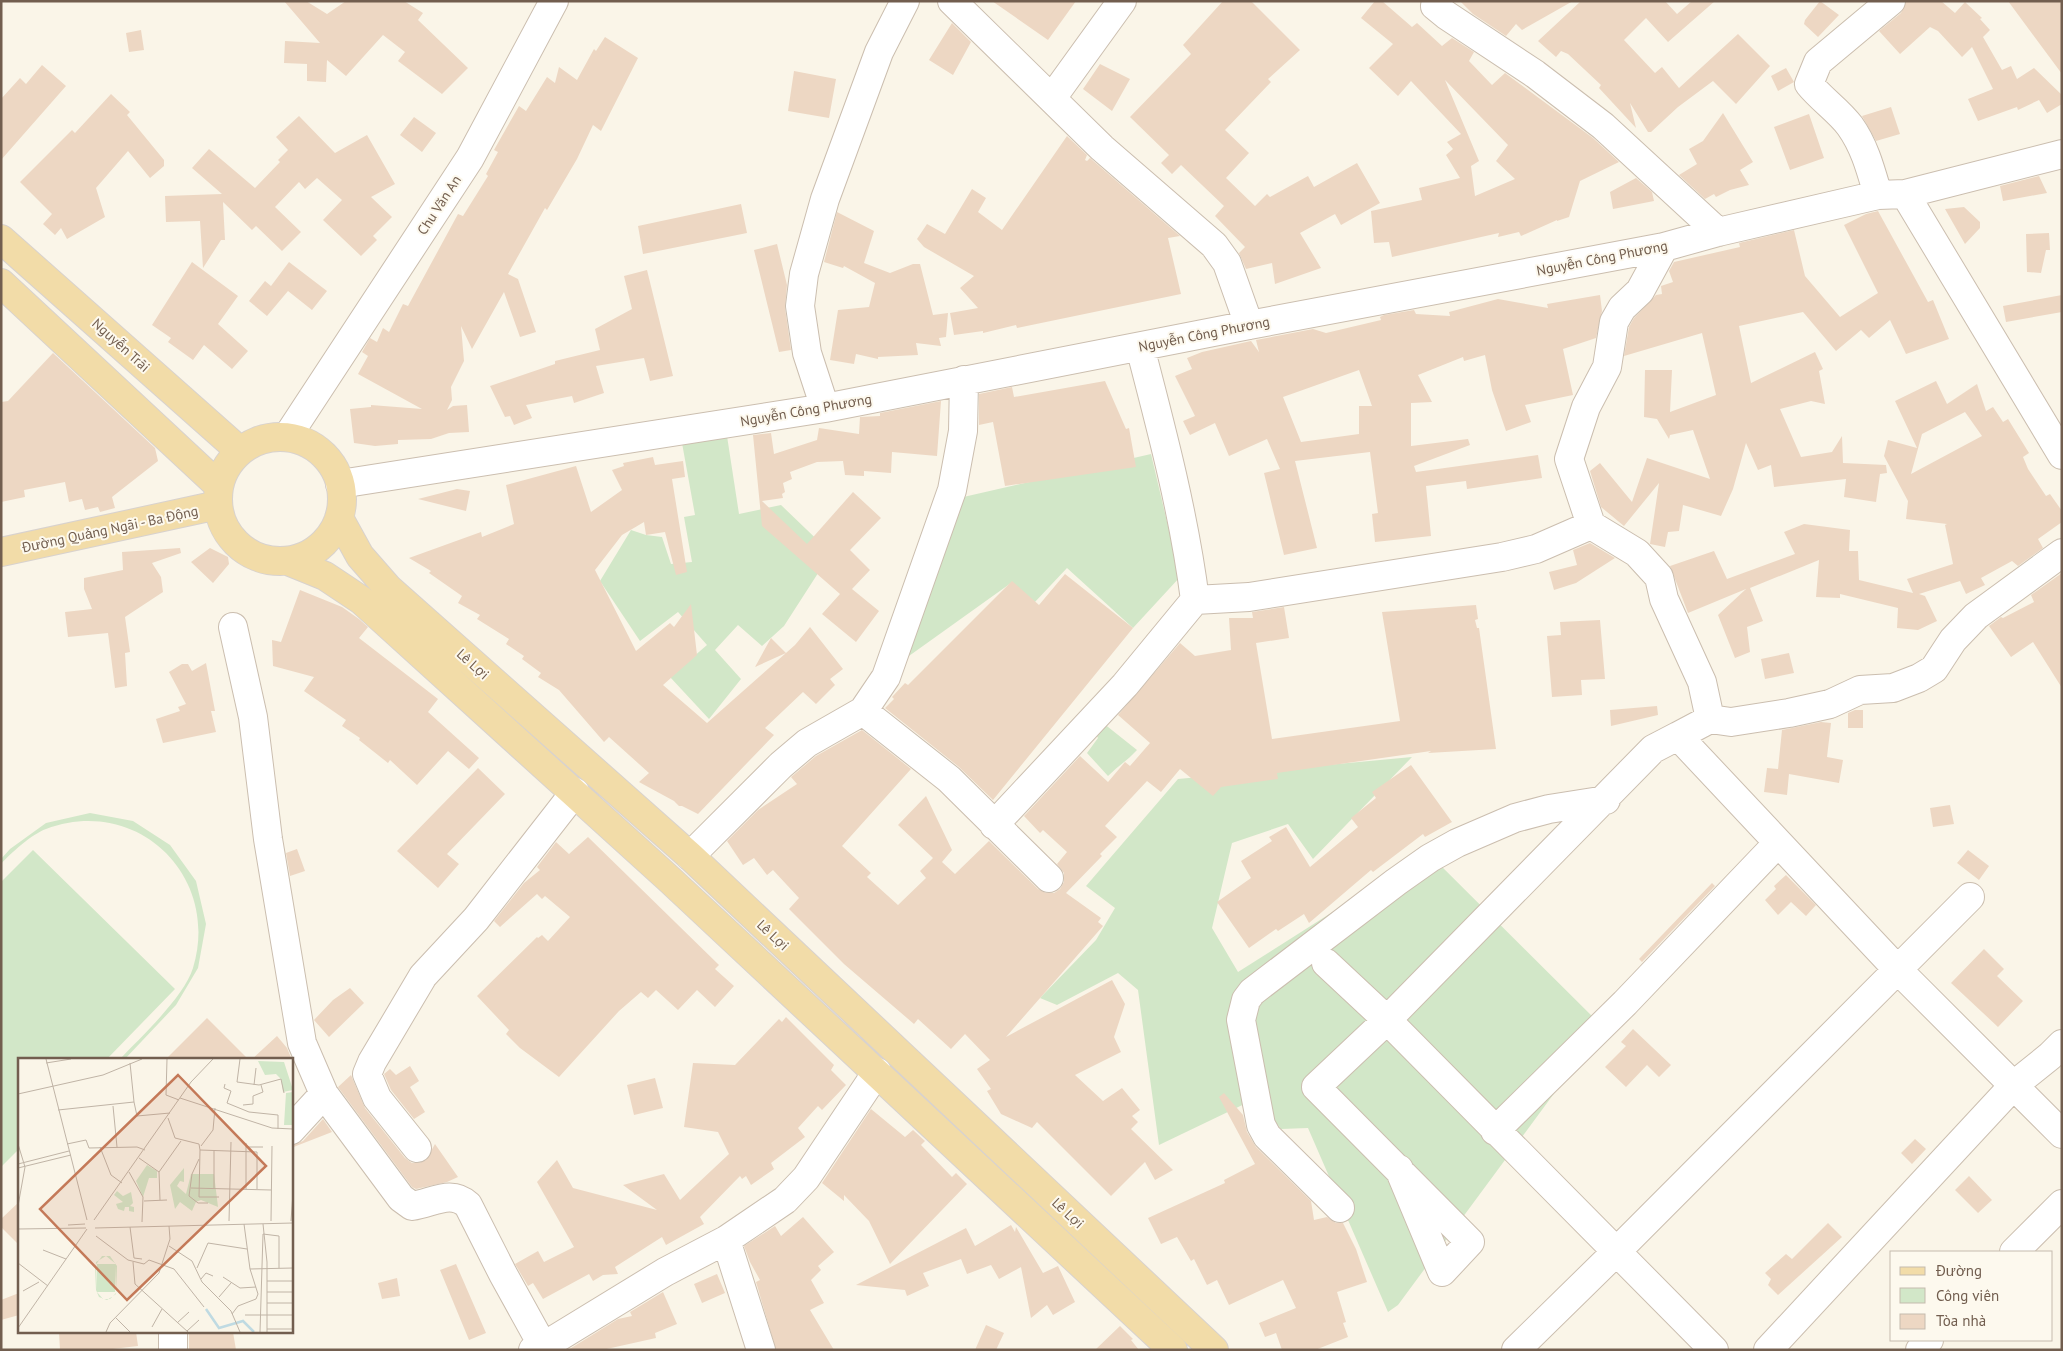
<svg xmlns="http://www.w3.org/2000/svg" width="2063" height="1351" font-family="'PT Sans',sans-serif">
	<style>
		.green { fill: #d2e7c8 }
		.building { fill: #edd7c3; fill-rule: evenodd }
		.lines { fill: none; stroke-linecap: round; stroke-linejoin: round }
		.minor-casing { stroke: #cbbeaf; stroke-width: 30 }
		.major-casing { stroke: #d8d2ce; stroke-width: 30 }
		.minor { stroke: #fff; stroke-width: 28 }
		.major { stroke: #f2dca8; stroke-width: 28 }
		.labels { text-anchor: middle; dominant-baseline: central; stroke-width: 4; stroke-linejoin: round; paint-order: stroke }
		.street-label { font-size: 14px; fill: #725e4f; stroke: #fdf9ee }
		.inset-river { fill: none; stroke: #bfdae2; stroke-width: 2.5 }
		.inset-road { fill: none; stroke: #c0b4a6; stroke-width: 1 }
		.view { fill: #c47958; fill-opacity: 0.15; stroke: #c47958; stroke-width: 2.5 }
		.inset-edge { fill: none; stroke: #725e4f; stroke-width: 2.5 }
	</style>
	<rect width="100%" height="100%" fill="#faf5e8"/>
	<path class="green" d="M727,436L739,514L781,505L831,553L784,626L762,646L738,625L715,650L741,679L709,719L670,677L707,645L678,612L640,641L600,581L631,530L646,535L662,537L671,564L692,562L684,517L695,515L682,443Z
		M1151,454L1180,577L1133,628L1067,568L1034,603L1011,583L888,671L946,501Z
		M1098,719L1137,750C1128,760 1118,766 1108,776L1087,753L1098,738L1095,733Z
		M1412,757L1313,859L1288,824L1232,843L1212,928L1238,972L1427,852L1603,1027L1398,1305L1388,1312L1308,1128L1281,1129L1257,1098L1159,1145L1138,990L1118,973L1057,1005L1040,998L1096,940L1115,908L1086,886L1178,779Z
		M90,813L133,821L170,845L196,881L206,924L198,968L176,1005L124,1060H119C141,1037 184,997 193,968C221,876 137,795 46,829C32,834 11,853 1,864V859L10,849L46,823Z
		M33,850L175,989L106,1060H19V1149L1,1167V882Z"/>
	<path class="building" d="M284,1H306L327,14L346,1H404L423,13L418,20L468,68L442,94L398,61L405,52L383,35L346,76L327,60L326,82L307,81V64L284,63L285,41L320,43Z
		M992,1H1076L1048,40Z
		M1223,1H1251L1300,50L1268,79L1271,82L1225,130L1249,153L1226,178L1255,206L1267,194L1270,197L1308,176L1314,187L1357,163L1380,203L1341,225L1335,214L1300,233L1321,268L1275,284L1272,263L1246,269L1239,253L1245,247L1215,216L1224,206L1181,165L1172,174L1161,163L1169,155L1130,117L1191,54L1183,45Z
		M1375,1H1382L1412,27L1417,23L1442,46L1452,38L1474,52L1469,61L1492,85L1505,73L1593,138L1619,162L1580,181L1569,217L1557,221V220L1521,236L1519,232L1498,237L1499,233L1392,257L1389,242L1374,243L1371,211L1422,200L1419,188L1460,178L1446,155L1453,149L1447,142L1461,134L1411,81L1398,96L1369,68L1393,44L1361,18ZM1445,80L1508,145L1496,161L1515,179L1475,196L1471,166L1479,161Z
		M1460,1H1573L1522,30L1516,24L1506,36L1473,14Z
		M1581,1H1665L1677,14L1692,1H1715L1668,42L1646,18L1624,40L1655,73L1662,67L1679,88L1738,34L1770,66L1736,104L1713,81L1678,107L1651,132H1648L1630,103L1636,128L1599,88L1601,85L1568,54L1561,51L1556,57L1538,41Z
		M1820,1L1839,15L1818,37L1804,24L1805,20Z
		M1906,1H1941L1955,13L1965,2L1982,18L1980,19L1990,30L1983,37L2002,70L2011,66L2017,79L2034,68L2062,95V104L2047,113L2039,100L2018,110L2017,107L1978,121L1968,99L1993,89L1972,47L1962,57L1938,31L1930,27L1900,54L1879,31L1901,13Z
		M2008,1H2062V74Z
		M952,23L971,42L953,75L929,60Z
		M141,30L144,50L129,52L126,33Z
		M605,37L638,58L602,129L601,131L593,125L577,159L547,210L545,208L508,274L518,279L536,332L520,337L504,292L472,349L461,326L464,361L451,387L452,400L447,410L453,406L467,405L469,432L449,433L431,439L398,440V444L375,446L354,443L350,409L371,407V405L422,409L358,374L368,356L362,352L370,338L377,342L383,328L389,332L403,304L408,306L458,214L463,216L488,176L486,174L498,152L494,150L519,106L526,111L547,77L555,83L559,67L577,80L594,49L596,51Z
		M1100,64L1130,79L1112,111L1083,89Z
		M42,65L66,86L1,160V99L20,78L26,84Z
		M1786,68L1794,82L1778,91L1771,76Z
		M794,71L836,79L829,118L788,111Z
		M111,94L130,112L127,115L164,160V166L150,178L128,151L96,188L105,217L67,239L61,228L55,235L43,224L52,214L20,182L72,130L75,133Z
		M1891,107L1900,134L1876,141L1862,116Z
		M1723,113L1753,162L1740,170L1749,185L1730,190L1716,197L1714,194L1705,199L1679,175L1697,164L1689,149L1703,141Z
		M1809,114L1824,158L1790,170L1774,127Z
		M299,116L335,153L367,135L395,184L371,197L392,217L373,236L377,240L361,256L323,220L342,200L317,178L305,189L299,182L275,207L301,232L282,251L256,226L252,230L223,202L225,240H221L203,268L200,221L166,222L165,196L222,194L192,168L209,149L255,188L280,162L278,160L288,150L276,137Z
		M414,117L436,133L422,152L400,135Z
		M1067,136L1087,155L1085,160L1087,161L1090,158L1180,236L1168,238L1181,294L1017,328L1016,325L983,333V331L954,335L950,313L978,308L960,288L974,276L924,247L917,239L927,224L945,234L972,189L986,198L978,212L1002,230Z
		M2039,176L2047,193L2003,201L2000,186Z
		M1636,178L1652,192L1654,201L1613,209L1610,192Z
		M741,204L747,233L643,254L638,226Z
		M1964,207L1980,222V228L1965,244L1945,209Z
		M1878,211L1928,302L1933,300L1949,339L1906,354L1890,320L1869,338L1861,330L1836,351L1803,312L1739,326L1751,383L1815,352L1823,369L1819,371L1825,404L1811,401L1780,409L1801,457L1832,452L1842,436L1843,463L1886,465L1887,473L1880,474L1876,502L1844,497L1846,479L1774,487L1771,465L1758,470L1746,443L1733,489L1721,516L1683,505L1679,531L1668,532L1665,547L1650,544L1659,483L1624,526L1601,507L1590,471L1600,463L1632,502L1647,458L1710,479L1693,430L1670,435L1669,439L1657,419L1644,417L1645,370H1672L1670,412L1716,395L1702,333L1624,356L1629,327L1634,318L1656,295L1662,294L1661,286L1673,282L1669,271L1674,262L1740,247L1739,243L1794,230L1805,276L1840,317L1878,293L1844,225L1866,214Z
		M837,212L874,231L864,263L890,273L913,264H920L933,315L948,313L946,337L939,338L941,346L916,343L918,355L878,357V359L856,354L854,364L830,360L838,310L869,307L875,283L844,266L843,268L824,262Z
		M2049,233L2050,250H2046L2041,273L2027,272L2026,234Z
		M777,244L787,285L785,308L791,350L779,352L754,250Z
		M192,262L238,296L218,324L248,351L232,369L204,345L193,360L168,342L171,338L152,325Z
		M289,262L327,291L312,310L288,291L267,316L249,301L265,281L271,286Z
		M647,270L673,376L650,381L644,358L596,366L604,393L574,403L572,396L526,405L532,418L514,425L510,416L505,417L490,386L555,364V361L600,350L595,329L632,309L624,276Z
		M1600,295L1602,311L1596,338L1563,349L1573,395L1525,405L1531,422L1506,431L1492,390L1485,355L1464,361L1463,357L1418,375L1432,402L1411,403V446L1468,439L1470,445L1414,466L1416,472L1538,455L1542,478L1467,489L1466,481L1426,486L1431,536L1375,542L1372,514L1378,513L1370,452L1295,461L1317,548L1284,555L1264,473L1280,469L1267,439L1229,456L1215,423L1190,435L1183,421L1195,416L1175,376L1192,369L1187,358L1202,352L1251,341L1259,352L1256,340L1313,329L1326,333L1381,320L1380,317L1384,315L1414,310L1416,314L1450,316L1449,312L1498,299L1548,308L1547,304ZM1359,370L1372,406H1359V434L1301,442L1283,397Z
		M2062,295V312L2006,322L2003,306Z
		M53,353L155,448L158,461L112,497L115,508L100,512L98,507L85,510L82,499L69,502L65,482L24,490L25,497L1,502V402L8,401Z
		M1105,381L1126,429L1129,428L1136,467L1005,486L993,422L979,425V394L1012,387L1014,397Z
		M1936,381L1947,404L1977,384L1986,411L1993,407L2003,422L2008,419L2029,453L2023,457L2028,469L2046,496L2050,494L2062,511V522L2038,539L2043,548L2018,566L2012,561L1981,578L1985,585L1966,594L1960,581L1919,594L1925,596L1937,621L1918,630L1897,628L1898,608L1840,594V598L1816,597L1819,560L1750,588L1763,621L1747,627L1750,652L1735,658L1718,615L1746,589L1688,613L1670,566L1714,551L1727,579L1795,554L1784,532L1804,524L1850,530L1849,551H1858L1859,580L1913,593L1907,579L1953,564L1945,525L1947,524L1906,519L1908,501L1884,456L1888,440L1917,448L1895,401ZM1965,412L1982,436L1911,474L1922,434Z
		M941,401L937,456L892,452L891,473L864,471V476L845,475L843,461L817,462L790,472L792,479L783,483L785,492L782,494L783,498L762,501L807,544L853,492L881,518L850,550L870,570L852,589L879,611L856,642L822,614L840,594L762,526L753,435L771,433L774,454L817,440L819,428L859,434L860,417L880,416V413Z
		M653,457L655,465L683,461L685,477L672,479L687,572L676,575L665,532L646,535L644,522L622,535L595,570L636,651L670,623L674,627L691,604L697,655L663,685L707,723L795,645L810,627L843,669L830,679L835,685L816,704L803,692L765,728L774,735L698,814L682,806H679L674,801L639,782L649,773L609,737L604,742L559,690L538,677L541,673L522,659L524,656L506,644L509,639L477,619L480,615L458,603L462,596L429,573L431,571L409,558L481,532L482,537L514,524L506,485L576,466L591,512L622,490L612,470L624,466L623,463Z
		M457,489L470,491L466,511L418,499Z
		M1590,543L1615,558L1576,583L1554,590L1549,572L1577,565L1573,550Z
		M180,548L181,553L152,563L161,577L163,592L125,617L130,652L125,653L127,686L115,688L108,633L68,637L65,612L92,609L84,589V578L123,570L122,552Z
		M210,548L228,557L229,564L213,583L191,562Z
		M2062,573V688L2033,642L2011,657L1989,626L2001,617L2003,618L2034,602L2031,595Z
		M1065,574L1133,628L993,800L959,767L885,708L894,699L892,697L905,683L908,685L1012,581L1039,605Z
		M300,590L342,607L359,619L368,627L359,638L438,699L428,712L479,758L469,769L448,751L417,785L390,760L388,763L359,740L360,738L342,726L346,720L304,691L314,677L273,666L272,640L281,642Z
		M1476,605L1478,619L1475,620L1477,628H1479L1496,749L1428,753L1431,751L1277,773L1278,779L1221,787L1213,796L1180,769L1161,792L1147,781L1105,826L1117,837L1100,854L1102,856L1066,893L1101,918L1098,922L1103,926L1006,1037L1112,980L1125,1004L1114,1037L1121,1052L1075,1075L1103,1101L1122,1088L1140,1110L1132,1116L1138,1122L1131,1129L1173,1170L1155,1180L1145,1162L1111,1196L1037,1122L1032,1128L1001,1114L987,1091L991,1089L977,1069L990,1060L965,1034L951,1049L918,1019L914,1024L844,964L789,909L799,898L773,870L767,875L754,858L743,865L727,841L758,810L797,784L791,777L816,756L862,730L911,769L842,846L871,873L867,877L898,905L926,878L920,871L933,858L898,825L926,796L952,850L942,862L955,874L989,841L1038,889L1046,893H1054L1060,889L1064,882V873L1057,864L1067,852L1043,830L1040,833L1024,816L1080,756L1108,782L1125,762L1130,766L1150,743L1118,715L1180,643L1195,656L1231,650L1229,618H1253L1252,612L1284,607L1289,638L1256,643L1272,739L1400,721L1382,612Z
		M1600,620L1605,679L1581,680L1582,695L1552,697L1547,636L1561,635L1560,622Z
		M771,638L786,653L755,667Z
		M1789,653L1794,673L1765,679L1761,659Z
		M206,663L215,711H211L216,732L163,743L156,719L180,711L178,707L186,704L169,672L182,664H188L192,671Z
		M1657,706L1658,715L1611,726L1610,710Z
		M1855,710H1863V728H1848V713Z
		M1821,722L1831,723L1827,757L1843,760L1839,783L1789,774L1787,795L1764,792L1767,768L1778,769L1782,730Z
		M1411,765L1452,822L1425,837L1423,834L1373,872L1371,870L1309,923L1304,914L1278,931L1276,929L1249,948L1217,902L1251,878L1241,861L1272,841L1269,837L1286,827L1310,867L1358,827L1351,818L1376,798L1372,792Z
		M478,768L505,794L447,854L459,864L438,888L397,851Z
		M1950,805L1954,824L1933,827L1930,808Z
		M588,837L719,965L715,969L734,986L715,1007L697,990L678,1010L656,990L648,998L641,992L619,1011L559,1077L520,1048L506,1034L509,1030L477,996L537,937L538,938L542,935L548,941L570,917L545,896L542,899L537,894L500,927L494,921L524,883L540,870L537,867L556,842L569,854Z
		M297,849L305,871L290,876L286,853Z
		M1968,850L1989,866L1979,880L1957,863Z
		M1786,875L1816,905L1806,916L1791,902L1778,915L1765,900L1776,889L1774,886Z
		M1712,883L1715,886L1642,962L1639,959Z
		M1984,949L2004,969L1997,976L2023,1001L1998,1027L1951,983Z
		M350,988L364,1003L329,1037L314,1020L333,1000Z
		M786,1017L834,1065L831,1070L846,1085L822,1110L818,1106L798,1128L805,1137L771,1163L774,1169L751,1185L746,1176L742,1179L740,1176L700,1217L704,1224L666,1245L662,1237L615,1267L618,1274L603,1275L593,1281L589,1274L543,1299L533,1283L528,1286L515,1264L538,1251L544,1262L574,1247L537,1182L557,1160L573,1188L657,1210L623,1185L664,1174L680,1200L729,1154L718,1132L684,1127L693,1063L735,1065L779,1019L782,1022Z
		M207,1018L249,1060H165Z
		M1633,1029L1671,1065L1659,1077L1647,1065L1626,1087L1605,1067L1626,1046L1621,1042Z
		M277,1036L287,1048L292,1060H251Z
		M410,1066L419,1081L410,1087L425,1112L414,1119L391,1090L384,1074L390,1069L396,1075Z
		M351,1075L365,1108L405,1158L412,1163H419L426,1160L435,1144L458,1177L447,1182L416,1189L412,1187L338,1087Z
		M655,1078L663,1108L634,1115L627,1085Z
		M1224,1093L1243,1115L1247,1132L1256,1147L1311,1201L1314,1220L1327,1217L1336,1223H1343L1356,1249L1367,1282L1337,1292L1346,1322L1343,1323L1348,1337L1315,1350H1282L1276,1333L1265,1337L1259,1323L1296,1308L1283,1280L1229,1305L1217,1280L1207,1285L1194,1259L1191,1261L1177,1237L1161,1244L1148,1218L1225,1183L1224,1180L1255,1164L1219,1097Z
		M871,1109L905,1137L913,1130L925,1141L921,1145L952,1177L956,1173L967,1184L890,1264L869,1221L844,1195V1201L822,1183Z
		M323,1119L332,1132L291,1148V1145L303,1141Z
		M1915,1139L1926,1149L1912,1164L1901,1153Z
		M1969,1176L1992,1200L1978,1213L1955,1190Z
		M19,1202V1245L1,1227V1219Z
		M803,1217L834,1252L818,1266L821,1270L811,1280L824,1303L810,1310L834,1350H776L756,1282L760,1280L750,1262L744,1246L775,1226L781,1236Z
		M1828,1223L1842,1237L1778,1295L1768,1285L1771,1279L1765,1273L1786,1254L1792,1259Z
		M1011,1225L1015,1232L1016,1227L1043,1273L1058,1266L1075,1302L1053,1315L1047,1305L1031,1318L1021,1267L999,1279L991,1265L967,1274L961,1259L923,1273L929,1286L907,1296L905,1290L856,1285L966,1228L975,1246Z
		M456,1264L486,1333L469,1340L440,1270Z
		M717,1274L725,1293L702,1303L694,1284Z
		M397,1278L400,1296L382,1299L378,1283Z
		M663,1292L677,1324L655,1333L656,1338L602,1350H568L618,1319L632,1316L630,1312Z
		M19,1293V1315L1,1320V1300Z
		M986,1325L1004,1333L996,1350H975Z
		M1120,1326L1133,1339L1131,1340L1139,1350H1095Z
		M59,1332H79V1334L136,1332L138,1346L104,1350H60Z
		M189,1332H233L236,1350H189Z"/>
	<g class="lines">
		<defs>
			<path id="minor" d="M952,1L1102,148L1214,245L1227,263L1249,325
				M1436,1L1435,6L1446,15L1535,74L1603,126L1718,232
				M1052,98L1122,1
				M1905,194L2062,455
				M1878,195C1871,171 1865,147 1850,126C1839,111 1821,99 1809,84L1818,62L1891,1
				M1664,247L1640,291L1622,308L1614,322L1607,367L1586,407L1569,459L1591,525L1637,553L1659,577L1664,599L1702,682L1710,719L1678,736
				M825,408L807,353L800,306L804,274L825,199L879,52L905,1
				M287,437L470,158L554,1
				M340,484L825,408L1249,325L1664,247L1718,232L1878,195L1905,194L2062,154
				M1195,600L1249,597L1502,557L1536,549L1591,525
				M233,627L253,717L268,839L302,1043L324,1094L401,1198L412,1206C433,1203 451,1189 468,1205L503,1274L545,1350
				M863,711L949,779L1049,878
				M1710,719L1731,722L1789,713L1830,704L1860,690L1893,688L1919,678L1934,669L1953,640L1976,616L2062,553
				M994,825L1125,685L1195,600C1184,514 1162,431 1140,347
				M690,856L781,765L807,743L863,711L886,677L952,490L963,431L964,380
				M1326,963L1387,1020L1714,1350
				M291,1130L324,1094
				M1495,1131L1625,1003L1777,844
				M417,1148L377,1098L367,1074L372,1062L423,976L476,919L575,792
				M1399,1169L1442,1272L1470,1242L1316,1087L1387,1020L1653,749L1678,736L1897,969L2062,1134
				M1340,1208L1267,1136L1261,1125L1241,1020L1246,1000L1252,992L1396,882L1430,858L1457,843L1515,818L1549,809L1606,800
				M726,1240L761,1350
				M2014,1252L2062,1204
				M173,1350V1332
				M533,1350L544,1346L665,1272L726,1240L785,1200L806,1178L877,1072
				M1516,1350L1616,1252L1970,897
				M1768,1350L2014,1085L2050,1056L2062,1044
				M1920,1350L1929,1340"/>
			<path id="major" d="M1,239L240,451
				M1,283L219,486
				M218 499a62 62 0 1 1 124 0a62 62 0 1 1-124 0Z
				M339,518L360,556L388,588L690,856L1214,1350
				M1,552L218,505
				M288,561L325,576L361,600L669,879L1173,1350"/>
		</defs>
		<use href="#minor" class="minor-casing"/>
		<use href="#major" class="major-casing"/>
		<use href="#minor" class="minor"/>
		<use href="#major" class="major"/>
	</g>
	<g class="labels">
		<g class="street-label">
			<text transform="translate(439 205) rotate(-57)">Chu Văn An</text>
			<text transform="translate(1602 258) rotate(-11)">Nguyễn Công Phương</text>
			<text transform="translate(1204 334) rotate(-11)">Nguyễn Công Phương</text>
			<text transform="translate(121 345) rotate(42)">Nguyễn Trãi</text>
			<text transform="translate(806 410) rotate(-10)">Nguyễn Công Phương</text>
			<text transform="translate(110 529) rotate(-12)">Đường Quảng Ngãi - Ba Động</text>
			<text transform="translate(473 664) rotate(42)">Lê Lợi</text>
			<text transform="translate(773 935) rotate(43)">Lê Lợi</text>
			<text transform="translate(1068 1213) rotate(43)">Lê Lợi</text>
		</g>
	</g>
	<g transform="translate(18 1058)">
		<rect width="275" height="275" fill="#faf5e8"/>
		<path d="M240,3L266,4L275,32L265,34L263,21L258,16L247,17ZM275,34V67H266L268,35ZM129,107L139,113V120H131L125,139L118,123ZM166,110V124L162,123L159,128L168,136L173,116H196L200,149L183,142L178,144L174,153L162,144L157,151L152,127ZM99,133L105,138L113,134L115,145L112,148L116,149V154L111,153V149H107L106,153L100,151L98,146L105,144L96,137ZM84,198H92L99,208L98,236L89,242L81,239L78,232L77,208ZM88,198L98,206H79L78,232V204ZM98,208V235L92,241H85L79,234H97Z" fill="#d2e7c8" fill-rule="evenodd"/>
		<path class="inset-river" d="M188,251L201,270L225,263L236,274"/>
		<path class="inset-road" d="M28,1L69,162M149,1L148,37L161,42M222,1L219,24L241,27L263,21L266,35M28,5L53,1M112,5L116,44M207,26L206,30L213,33L209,45L231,54L260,57V71M236,27L238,10M0,36L85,17L124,1M162,40L254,70L275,71M225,47L235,46V38L245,34L243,27M95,48L99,89M40,52L116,44L119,58L152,55M150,60L157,80L181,86L182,92M228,85V131M0,86L7,109L0,148M49,86L68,82L71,90L119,89L127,92M183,88L195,72L197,50M82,89L93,117L104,125M228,89H245M121,100L141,114L142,142M181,101L174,116L171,138L180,145H190M0,106L51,93M0,110L53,97M111,114L125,139L124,164M141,114L163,83M173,130L253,132M196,130V93M201,139H181L182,92L239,94V131M126,143L149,142M76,162L173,24L195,1M211,163L213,84M253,163L254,88M273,163L275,135M245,166L249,204V274M50,167L67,166M112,169L116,200L124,201M77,170L275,165M0,171L68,170M245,176L261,178V210M78,178L110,202L126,206L131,202L156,211L186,249M151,188L174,203L184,224L213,253L222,274M25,192L48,201M115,204L117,226L170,274M0,205L30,228M179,210L190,185L229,191M232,211L275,210M205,219L222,230L238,229M183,221L188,215L195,218M249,223H275M5,233L21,224M249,234H275M201,239L213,225M249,245H275M214,256L220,248L238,241L240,236L232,211L226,166M227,257H275M98,260L112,274M159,265L171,254M134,269L144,251M0,270L69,171M249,271H275M169,273L181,262M88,274L92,265L141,215L152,181L151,168M242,274L245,176"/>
		<path class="view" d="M160,17L248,108L109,242L22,151Z"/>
		<rect width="275" height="275" class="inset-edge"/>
	</g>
	<rect width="2063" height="1351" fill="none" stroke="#725e4f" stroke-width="5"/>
	<rect x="1890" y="1251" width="162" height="90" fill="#fdf9ee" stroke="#c5bbae"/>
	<rect x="1900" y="1267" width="25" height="8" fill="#f2dca8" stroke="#c5bbae"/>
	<text x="1936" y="1276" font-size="15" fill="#725e4f">Đường</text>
	<rect x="1900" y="1288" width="25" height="15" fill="#d2e7c8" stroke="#c5bbae"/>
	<text x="1936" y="1301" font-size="15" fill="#725e4f">Công viên</text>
	<rect x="1900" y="1314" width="25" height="15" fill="#edd7c3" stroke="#c5bbae"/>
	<text x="1936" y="1326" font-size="15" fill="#725e4f">Tòa nhà</text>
</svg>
